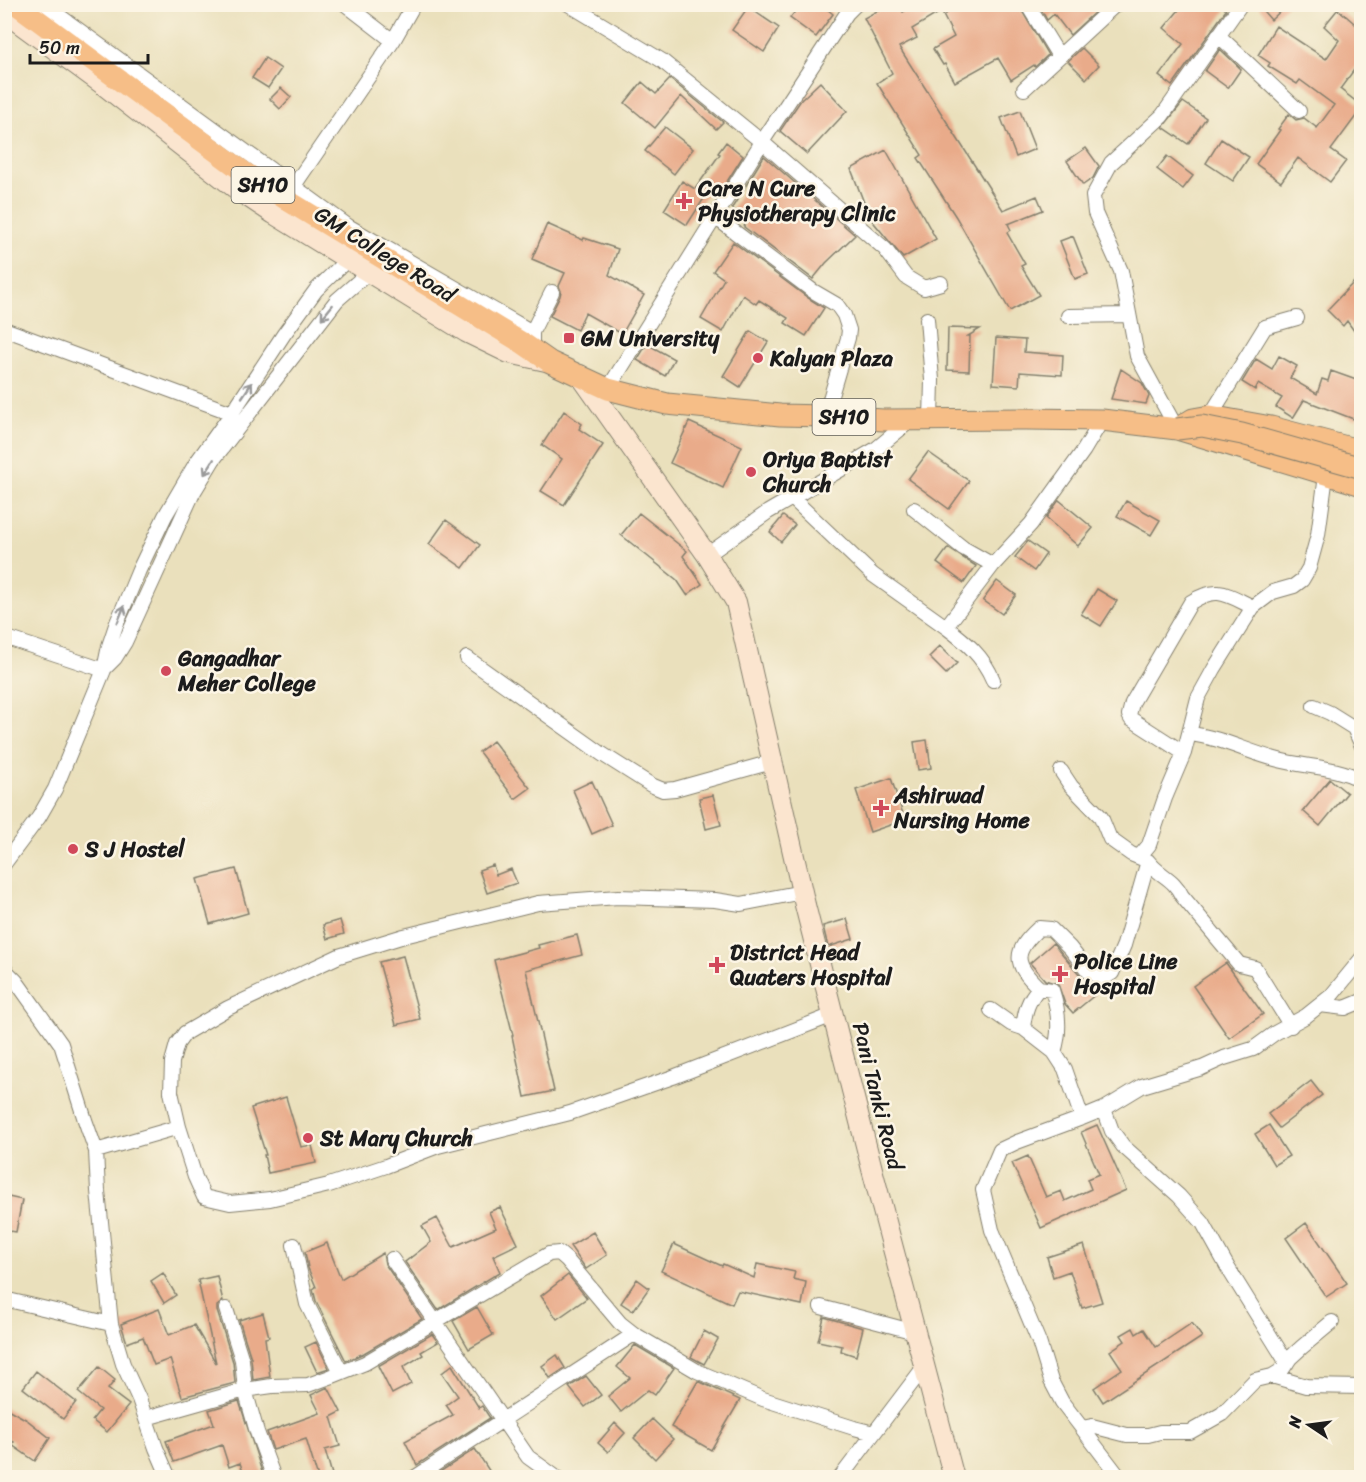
<svg xmlns="http://www.w3.org/2000/svg" width="1366" height="1482" font-family="Sriracha,sans-serif">
	<style>
		.building { fill: #e9ab8a }
		.lines { fill: none; stroke-linecap: round; stroke-linejoin: round }
		.street-casing { stroke: #837e6c; stroke-width: 16 }
		.secondary-casing { stroke: #837e6c; stroke-width: 22 }
		.primary-casing { stroke: #837e6c; stroke-width: 23 }
		.street { stroke: #fff; stroke-width: 14 }
		.secondary { stroke: #fbe5cf; stroke-width: 20 }
		.primary { stroke: #f6be87; stroke-width: 21 }
		.primary-bridge-casing { stroke: #837e6c; stroke-width: 23; stroke-linecap: butt }
		.primary-bridge { stroke: #f6be87; stroke-width: 21 }
		.oneway { stroke: #999 }
		.poi-dot { fill: #d1495b; stroke: #fcf5e5; stroke-width: 2 }
		.labels { text-anchor: middle; dominant-baseline: central; stroke-width: 5; stroke-linejoin: round; paint-order: stroke }
		.shield { fill: #fcf5e5; stroke: #5f5d58; stroke-width: 1.5 }
		.shield-label { font-size: 21px; font-weight: bold; fill: #1c1c1c }
		.poi-label { font-size: 22px; font-weight: bold; fill: #1c1c1c; stroke: #fcf5e5; text-anchor: start }
		.street-label { font-size: 22px; fill: #1c1c1c; stroke: #fcf5e5 }
	</style>
	<rect width="100%" height="100%" fill="#fcf5e5"/>
	<filter id="ink" filterUnits="userSpaceOnUse"><feTurbulence type="fractalNoise" baseFrequency=".0167" numOctaves="2"/><feDisplacementMap in="SourceGraphic" scale="12" xChannelSelector="R" yChannelSelector="G"/><feConvolveMatrix kernelMatrix="1 2 1 2 8 2 1 2 1" color-interpolation-filters="sRGB"/></filter>
	<filter id="wash" filterUnits="userSpaceOnUse"><feTurbulence type="fractalNoise" baseFrequency=".008" numOctaves="4" result="noise"/><feDisplacementMap in="SourceGraphic" scale="24" xChannelSelector="R" yChannelSelector="G"/><feGaussianBlur stdDeviation="1.35" result="paint"/><feColorMatrix in="noise" values="0 0 0 0 0 0 0 0 0 0 0 0 0 0 0 0 0 1.4 0 .05"/><feComposite in="paint" operator="in"/></filter>
	<g filter="url(#wash)">
		<rect width="100%" height="100%" fill="#eae0bc"/>
		<g id="blocks">
			<path class="building" d="M801,4H821L833,14L816,37L790,18Z
				M890,4H899L903,12L917,4H932L937,14L912,29L917,38L899,47L1003,210L1037,196L1043,210L1008,224L1011,230L1007,233L1025,264L1021,266L1039,295L1010,311L956,217L918,158L922,155L877,83L892,73L864,18Z
				M963,4H1018L1048,55L1035,67L1034,65L1011,80L998,58L955,82L945,64L943,65L933,49L954,37L943,15Z
				M1038,4H1091L1096,11L1070,35L1054,14L1047,20Z
				M1184,4H1220L1226,10L1172,86L1159,76L1183,44L1164,28Z
				M1257,4H1288L1271,20Z
				M748,7L779,28L764,52L732,30Z
				M1338,9L1362,30V59L1340,89L1362,106V108L1331,150L1346,161L1330,182L1298,158L1281,182L1256,164L1280,130L1278,129L1289,114L1296,120L1304,118L1317,128L1334,105L1300,80L1297,84L1268,66L1270,63L1258,55L1276,26L1326,59L1339,40L1324,26Z
				M1082,48L1099,65L1086,79L1068,61Z
				M1220,49L1241,69L1228,88L1205,71Z
				M265,58L281,69L268,88L252,78Z
				M670,79L723,122L716,129L681,96L655,128L625,103L642,82L656,94Z
				M820,82L847,111L807,154L780,131L801,100Z
				M281,88L291,97L280,109L270,99Z
				M1183,102L1206,118L1188,144L1163,127Z
				M1020,111L1035,149L1016,157L1001,118Z
				M665,127L693,149L674,174L645,151Z
				M1221,139L1249,157L1233,181L1206,163Z
				M726,142L743,156L718,196L708,192L687,225L664,210L682,181L695,189L720,154L718,153Z
				M1086,148L1099,166L1093,178L1083,185L1067,161Z
				M886,150L936,239L903,258L870,218L851,169Z
				M764,156L855,235L826,263L813,279L744,227L746,220L732,208Z
				M1167,156L1193,176L1183,189L1157,169Z
				M547,224L583,240L584,238L618,249L609,275L644,295L622,334L585,313L577,330L550,316L560,296L561,291L559,286L565,273L532,259Z
				M1073,236L1088,274L1075,279L1060,241Z
				M733,242L808,298L824,308L806,336L785,323L788,318L759,300L756,304L743,295L723,332L701,319L724,279L713,271Z
				M1355,281L1362,288V342L1347,321L1343,326L1327,310Z
				M948,328L980,329L968,336H970L969,371L947,370Z
				M750,331L768,342L740,387L723,376Z
				M996,338L1025,340L1024,352L1063,355L1062,375L1020,372L1019,386L993,384Z
				M647,344L674,359L665,376L637,360Z
				M1279,356L1297,366L1290,378L1317,394L1322,379L1328,381L1331,371L1362,382V404L1356,420L1304,400L1293,418L1276,407L1282,398L1258,384L1255,390L1242,382L1256,359L1272,369Z
				M1121,369L1142,383L1149,396L1146,404L1111,399Z
				M564,411L582,424L579,429L603,445L564,505L541,491L562,459L542,445Z
				M689,422L742,446L723,488L670,463Z
				M928,452L969,481L949,509L908,479Z
				M1059,500L1093,528L1078,546L1046,518Z
				M1126,501L1160,520L1151,535L1117,516Z
				M639,513L687,551L683,556L702,584L687,595L677,580L621,535Z
				M783,516L795,525L781,542L770,532Z
				M446,520L480,545L463,568L429,544Z
				M1028,541L1046,554L1034,571L1015,557Z
				M948,548L976,566L964,583L937,563Z
				M997,581L1016,595L1002,614L983,600Z
				M1097,589L1117,601L1101,626L1081,614Z
				M940,646L957,663L946,674L929,657Z
				M927,740L931,768L918,770L914,742Z
				M493,741L530,788L515,799L479,752Z
				M891,778L905,820L870,832L856,790Z
				M1330,779L1347,793L1320,826L1303,811Z
				M592,781L612,825L592,834L573,790Z
				M713,795L721,825L706,829L699,798Z
				M493,865L496,875L511,869L517,883L487,893L479,870Z
				M236,869L248,913L210,924L197,879Z
				M847,919L853,939L828,947L823,926Z
				M340,920L344,934L327,939L323,925Z
				M577,935L582,955L526,970L554,1091L525,1097L512,1036L513,1035L494,960L539,948L538,945Z
				M1053,943L1096,994L1073,1013L1065,1004L1058,984L1045,980L1030,963Z
				M403,956L420,1019L396,1025L379,962Z
				M1226,963L1263,1014L1229,1038L1193,986Z
				M1311,1081L1322,1095L1279,1128L1268,1114Z
				M286,1097L301,1147L312,1145L316,1163L268,1173L264,1155H266L251,1108Z
				M1097,1125L1126,1190L1041,1228L1012,1163L1028,1156L1046,1197L1061,1191L1065,1201L1091,1189L1087,1179L1099,1174L1081,1132Z
				M1269,1125L1289,1156L1274,1165L1255,1134Z
				M4,1196L22,1200L16,1232L4,1230Z
				M500,1207L518,1244L493,1256L500,1272L438,1310L405,1262L431,1242L422,1226L437,1218L453,1247L496,1228L489,1212Z
				M1306,1223L1347,1283L1326,1297L1286,1238Z
				M593,1232L607,1255L586,1269L570,1246Z
				M327,1243L341,1279L383,1253L385,1264L422,1319L364,1353L346,1361L316,1301L313,1289L316,1287L308,1268L305,1252Z
				M674,1244L722,1266L723,1264L754,1278L757,1264L795,1272L793,1279L806,1282L802,1305L738,1291L732,1304L661,1271Z
				M1084,1245L1102,1302L1082,1308L1070,1271L1053,1277L1047,1257Z
				M163,1273L176,1295L164,1303L151,1281Z
				M568,1275L587,1298L557,1319L541,1296Z
				M217,1276L223,1301L217,1306V1311L233,1362L235,1383L182,1397L170,1359L154,1365L143,1337L127,1343L121,1324L159,1309L169,1335L194,1325L216,1363L198,1280Z
				M637,1279L649,1288L633,1311L621,1303Z
				M477,1307L493,1335L469,1349L453,1321Z
				M263,1313L269,1337L265,1338L270,1377L253,1380L251,1358L239,1320Z
				M824,1317L863,1328L856,1356L841,1351L842,1346L818,1341Z
				M1192,1323L1202,1337L1103,1402L1094,1388L1122,1369L1110,1351L1125,1341L1121,1335L1133,1328L1136,1334L1144,1329L1156,1347Z
				M704,1331L718,1339L704,1364L691,1357Z
				M432,1334L438,1342L421,1352L423,1355L403,1367L411,1384L392,1394L378,1366Z
				M316,1342L329,1368L317,1372L305,1347Z
				M635,1345L674,1368L655,1395L648,1390L621,1412L608,1396L630,1378L617,1367Z
				M557,1355L565,1368L550,1378L542,1366Z
				M452,1365L479,1408L482,1406L490,1418L417,1465L405,1441L453,1415L446,1405L458,1396L442,1373Z
				M99,1367L115,1380L108,1389L129,1405L107,1432L92,1420L100,1410L78,1392Z
				M36,1371L76,1402L63,1419L23,1388Z
				M586,1376L601,1395L585,1407L569,1387Z
				M698,1381L740,1400L711,1450L671,1427Z
				M328,1387L341,1412L331,1417L340,1446L325,1450L333,1478H318L306,1439L273,1450L267,1432L320,1413L311,1395Z
				M239,1401L264,1478H245L240,1463L229,1467L222,1445L174,1462L166,1441L214,1424L209,1410Z
				M4,1407L27,1420L50,1438L35,1461L12,1445L14,1442L4,1437Z
				M652,1419L673,1439L655,1459L634,1438Z
				M615,1423L625,1433L608,1452L598,1443Z
				M475,1449L490,1472L482,1478H437L435,1475Z"/>
		</g>
	</g>
	<g filter="url(#ink)">
		<use href="#blocks" fill-opacity="0" stroke="#837e6c" stroke-width="1.5"/>
		<g class="lines">
			<defs>
				<path id="street" d="M43,4L348,226L532,332V349
					M345,4L393,41
					M568,4L661,60L762,142L885,249L906,277L924,288L941,283
					M1027,4L1059,56
					M1218,35L1299,111
					M1024,89L1116,4
					M293,187L393,41L414,4
					M715,217L813,291L837,305L844,315L849,330L848,338L825,416
					M1068,316L1129,315
					M927,319L932,380L931,420
					M4,329L232,413
					M532,332L552,292
					M608,389L762,142L847,13L856,4
					M1210,416L1265,327L1297,318
					M1177,429L1137,356L1121,271L1095,213L1093,196L1111,163L1162,116L1241,4
					M792,498L873,575L946,627L993,565L1031,524L1084,450L1102,420
					M914,509L963,548L993,565
					M707,555L768,512L876,449L911,420
					M946,627C966,642 983,656 993,680
					M4,637L104,670
					M467,658L602,754L651,785L663,790L675,789L772,762
					M105,668L115,658L125,642L193,493L213,460L337,300L369,272
					M1314,706L1330,713L1354,728L1362,746
					M1189,734C1220,737 1245,751 1275,759C1306,768 1332,765 1362,780
					M1184,753L1131,719L1129,715L1132,703L1191,602C1218,585 1227,595 1253,607
					M1139,857L1149,845L1165,798L1184,753L1198,698L1214,669L1253,607L1273,592L1294,586L1302,580L1309,568L1318,535L1327,468
					M1148,861C1159,876 1174,878 1182,896L1239,964L1255,968L1291,1026
					M4,864L39,817L55,789L104,670L109,646L116,625L139,570L165,516L196,463L232,413L284,334L316,290L348,259
					M4,969L16,981L61,1044L85,1120L96,1151L98,1191L111,1324L123,1364L139,1399L156,1448L169,1478
					M1039,988C1013,963 1013,952 1039,928L1051,929L1070,948L1089,972L1104,978L1112,973L1124,945L1148,861L1131,854L1110,839L1101,817L1071,786L1061,771
					M1320,1005L1345,1008L1362,1001
					M991,1010L1011,1024L1023,1028
					M1054,1052C1061,1031 1059,1011 1052,990L1039,988C1028,1000 1025,1011 1023,1028L1054,1052L1065,1069L1082,1118L1017,1142L1000,1150L983,1190L992,1230L1039,1342L1051,1381L1062,1402L1120,1478
					M1104,1109L1112,1131L1123,1146L1179,1196L1203,1223L1228,1268L1287,1363
					M1082,1118L1104,1109L1142,1086L1202,1068L1224,1058L1253,1049L1275,1033L1306,1016L1331,996L1362,958
					M179,1127L195,1177L204,1197L230,1203L270,1199L329,1185L386,1166L438,1146L570,1113L673,1077L833,1015
					M96,1151L179,1127L171,1092L172,1062L177,1044L185,1033L228,1008L339,956L404,936L538,903L618,897L715,900L741,904L802,892
					M294,1245L307,1304L341,1372
					M392,1259L528,1457L557,1478
					M4,1299L111,1324
					M821,1307L915,1332
					M226,1309L242,1360L245,1390L257,1432L274,1478
					M1272,1376L1306,1386L1362,1387
					M146,1418L245,1390L272,1386L308,1385L330,1377L365,1363L549,1254L559,1253L567,1260L620,1323L634,1334L697,1371L763,1399L854,1428L874,1433
					M1082,1428L1092,1426L1127,1435H1148L1160,1432H1190L1222,1414L1255,1380L1272,1376L1282,1370L1290,1358L1302,1347L1332,1322
					M414,1478L634,1334
					M840,1478L924,1367"/>
				<path id="secondary" d="M4,12L105,86L238,190L274,214L466,332L509,353L546,361
					M580,375L707,555L736,602L805,905L873,1173L954,1478"/>
				<path id="primary" d="M16,4L244,172L290,202L524,344L550,362L608,389L667,404L780,415L825,416L883,420L1026,419L1102,420L1177,429L1362,485
					M1180,427L1193,419L1210,416L1271,427L1362,451"/>
			</defs>
			<use href="#street" class="street-casing"/>
			<use href="#secondary" class="secondary-casing"/>
			<use href="#primary" class="primary-casing"/>
			<use href="#street" class="street"/>
			<use href="#secondary" class="secondary"/>
			<use href="#primary" class="primary"/>
			<defs>
				<path id="primary-bridge" d="M1177,429L1202,426L1242,434L1362,468"/>
			</defs>
			<use href="#primary-bridge" class="primary-bridge-casing"/>
			<use href="#primary-bridge" class="primary-bridge"/>
		</g>
		<defs><path id="oneway-shaft" d="M-6 0H5M1.5-3L5.5 0L1.5 3" fill="none" stroke-width="1.6" stroke-linecap="round" stroke-linejoin="round" transform="scale(1.5)"/></defs>
		<g class="oneway">
			<use href="#oneway-shaft" transform="translate(327 312) rotate(129)"/>
			<use href="#oneway-shaft" transform="translate(247 390) rotate(-56)"/>
			<use href="#oneway-shaft" transform="translate(209 467) rotate(122)"/>
			<use href="#oneway-shaft" transform="translate(121 614) rotate(-68)"/>
		</g>
	</g>
	<g class="poi-dot">
		<path d="M681 192h6v6h6v6h-6v6h-6v-6h-6v-6h6z"/>
		<rect x="563" y="332" width="12" height="12" rx="3"/>
		<circle cx="758" cy="358" r="6"/>
		<circle cx="751" cy="472" r="6"/>
		<circle cx="166" cy="671" r="6"/>
		<path d="M878 799h6v6h6v6h-6v6h-6v-6h-6v-6h6z"/>
		<circle cx="73" cy="849" r="6"/>
		<path d="M714 956h6v6h6v6h-6v6h-6v-6h-6v-6h6z"/>
		<path d="M1057 965h6v6h6v6h-6v6h-6v-6h-6v-6h6z"/>
		<circle cx="308" cy="1138" r="6"/>
	</g>
	<g class="labels">
		<g class="shield">
			<rect x="231.5" y="167" width="63" height="36" rx="4.5"/>
			<rect x="812.5" y="399" width="63" height="36" rx="4.5"/>
		</g>
		<g class="shield-label">
			<text x="263" y="185">SH10</text>
			<text x="844" y="417">SH10</text>
		</g>
		<g class="poi-label">
			<text x="698" y="188">Care N Cure<tspan x="698" dy="25">Physiotherapy Clinic</tspan></text>
			<text x="581" y="338">GM University</text>
			<text x="770" y="358">Kalyan Plaza</text>
			<text x="763" y="459">Oriya Baptist<tspan x="763" dy="25">Church</tspan></text>
			<text x="178" y="658">Gangadhar<tspan x="178" dy="25">Meher College</tspan></text>
			<text x="894" y="795">Ashirwad<tspan x="894" dy="25">Nursing Home</tspan></text>
			<text x="85" y="849">S J Hostel</text>
			<text x="730" y="952">District Head<tspan x="730" dy="25">Quaters Hospital</tspan></text>
			<text x="1074" y="961">Police Line<tspan x="1074" dy="25">Hospital</tspan></text>
			<text x="320" y="1138">St Mary Church</text>
		</g>
		<g class="street-label">
			<text transform="translate(385 254) rotate(32)">GM College Road</text>
			<text transform="translate(878 1096) rotate(76)">Pani Tanki Road</text>
		</g>
	</g>
	<rect width="1366" height="1482" fill="none" stroke="#fcf5e5" stroke-width="24"/>
	<g transform="translate(1309 1425) rotate(283)" stroke="#fcf5e5" stroke-width="4.5" paint-order="stroke">
	<path d="M0-4.5L10 22L0 15L-10 22Z" fill="#1c1c1c"/>
	<text y="-9" font-size="16" font-weight="bold" text-anchor="middle" fill="#1c1c1c">N</text>
	</g>
	<path d="M30 54v9h118v-9" fill="none" stroke="#1c1c1c" stroke-width="3"/>
	<text x="39" y="54" font-size="18" fill="#1c1c1c" stroke="#fcf5e5" stroke-width="4.5" paint-order="stroke">50 m</text>
</svg>
